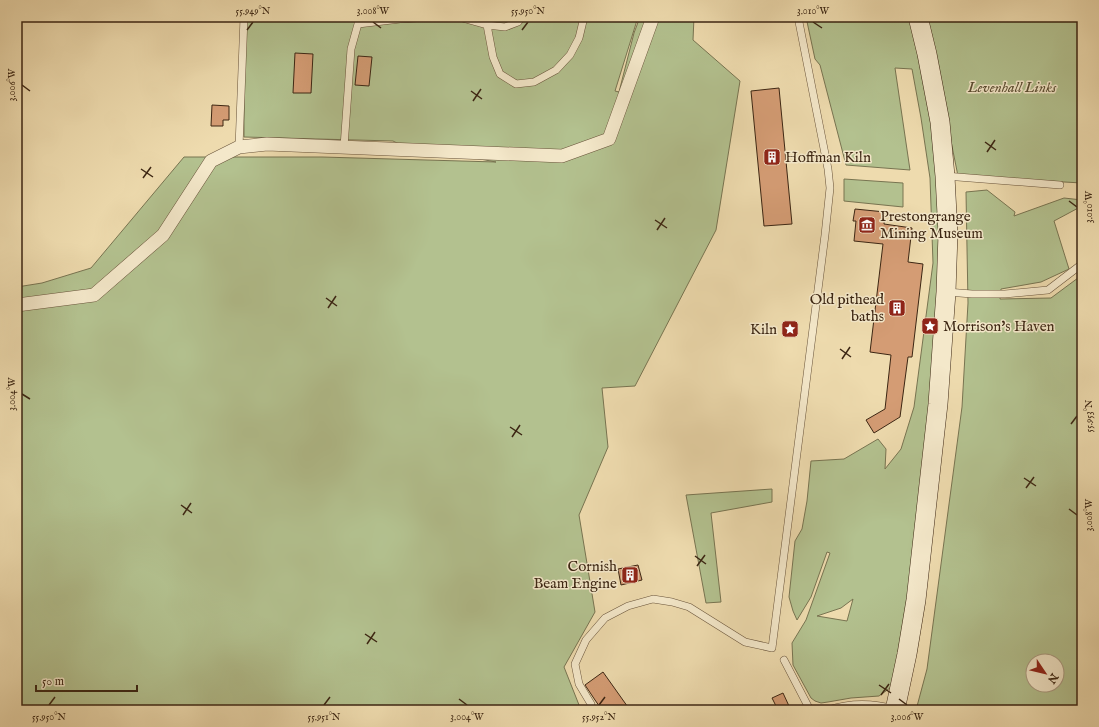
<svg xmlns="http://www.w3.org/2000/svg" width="1099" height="727" font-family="'IM FELL English',serif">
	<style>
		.green { fill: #b3c18f; stroke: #787451; fill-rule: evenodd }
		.building { fill: #d49c74; stroke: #3c2613 }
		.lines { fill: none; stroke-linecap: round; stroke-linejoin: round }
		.lane-casing { stroke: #68533a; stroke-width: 8 }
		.street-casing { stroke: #68533a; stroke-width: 14 }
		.secondary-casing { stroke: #3c2613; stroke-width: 20 }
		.lane { stroke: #f4e8ca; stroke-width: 7 }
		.street { stroke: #f4e8ca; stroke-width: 13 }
		.secondary { stroke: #f4e8ca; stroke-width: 19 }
		.ticks { fill: none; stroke: #3c2613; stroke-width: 1.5 }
		.labels { text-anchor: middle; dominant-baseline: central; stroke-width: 3; stroke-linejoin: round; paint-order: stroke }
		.park-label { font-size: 15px; font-style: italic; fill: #5a4d32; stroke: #f4e8ca }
		.poi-label { font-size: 15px; fill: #3c2613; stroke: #f4e8ca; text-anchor: start }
		.neatline { fill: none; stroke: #3c2613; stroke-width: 1.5 }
		.ticks-label { font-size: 10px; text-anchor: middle; fill: #3c2613 }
	</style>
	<rect width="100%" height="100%" fill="#eedbae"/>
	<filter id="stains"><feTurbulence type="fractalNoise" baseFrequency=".005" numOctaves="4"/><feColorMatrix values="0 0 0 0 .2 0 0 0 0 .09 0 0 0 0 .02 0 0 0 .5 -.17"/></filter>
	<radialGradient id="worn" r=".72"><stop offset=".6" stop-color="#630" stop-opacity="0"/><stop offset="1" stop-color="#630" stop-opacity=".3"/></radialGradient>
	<path class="green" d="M246,17H638L615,91L619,92L634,33L640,17H694L693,40L740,81L716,230L635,386L602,388L608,447L579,515L595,612L564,667L581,710H17V287L42,283L91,268L184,157H322L496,162L399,144L393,141L244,137V59Z
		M806,17H910L923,70L932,130L937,180L940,233L934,366L911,579L894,682L890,688L879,696L851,698L828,702L821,703L815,701L811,698L793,665L792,643L806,620L830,553L827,552L811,597L797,620L793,611L789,597L795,541L802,529L807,501L811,461L844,459L878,439L886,449L885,469L901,449L914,407L933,263L930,178L921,118L912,69L895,68L910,170L846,165L820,65L815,59ZM853,599L847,621L817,616L841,608Z
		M926,17H1082V183L958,176Z
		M844,179L903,183V207L844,201Z
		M987,190L1015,212L1014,216L1064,198L1082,200V206L1054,221L1069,269L1041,282L1001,289L1000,299L1051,298L1082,275V710H916L927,669L962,407L968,303L966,192ZM1033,661H1057V685H1033Z
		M772,489V502L711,513L721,602L706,603L686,495Z"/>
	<path class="building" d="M295,53L313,54L311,93H293Z
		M358,56L372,57L369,86L355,85Z
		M779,88L792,224L764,226L751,91Z
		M212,105L229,106V120H223V126H211Z
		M855,209L885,212L884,224L912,228L908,262L923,264L912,357H908L900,417L874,433L866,420L885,409L891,355L870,352L883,244L854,241L856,221H853Z
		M638,565L642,580L621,585L618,569Z
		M603,672L630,710H602L595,700L585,685Z
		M783,693L789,706L778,710L772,698Z"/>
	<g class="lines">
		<defs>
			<path id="lane" d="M434,17L462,18L487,25L505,27L518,22L522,17
				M358,24L400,19L433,17
				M487,25L493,57L500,74L516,84L534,82L556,70L570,55L579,38L584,17
				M239,147L244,17
				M344,147L351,49L358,24V17
				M945,176L1060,185
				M947,292L972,294H1005L1048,290L1082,264
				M784,660L810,710
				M591,704L579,684L575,664L586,640L605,618L628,606L653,599L672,602L689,607L745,642L772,648L825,235L830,188L828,169L798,17
				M828,710C849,703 873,703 895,709"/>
			<path id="street" d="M17,305L94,295L163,235L211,161L239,147L267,144L562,156L609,139L653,17"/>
			<path id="secondary" d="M895,710L907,654L916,600L938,404L946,292L948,234L945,176L940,122L927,54L918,17"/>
		</defs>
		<use href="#lane" class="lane-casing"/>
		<use href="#street" class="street-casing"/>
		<use href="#secondary" class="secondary-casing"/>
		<use href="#lane" class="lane"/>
		<use href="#street" class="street"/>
		<use href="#secondary" class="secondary"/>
	</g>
	<path class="ticks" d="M373,22L381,28M813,22L822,28M247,30L253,22M522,30L528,22M22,85L30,91M471,91L482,99M473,101L481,89M985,142L996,150M987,152L995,140M141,169L153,177M143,178L151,167M1069,201L1077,207M655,220L667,228M657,230L665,218M326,298L337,306M328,308L336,296M840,349L851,357M842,359L850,347M22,394L30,399M1071,424L1077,416M510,427L522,435M512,437L520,425M1024,478L1036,486M1026,488L1034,477M181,505L192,513M1069,509L1077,515M183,515L191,503M695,556L706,564M697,566L705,555M365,634L377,642M367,644L375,632M879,685L891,693M881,695L889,684M459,699L467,705M899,699L907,705M49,705L55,697M324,705L330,697M599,705L605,697"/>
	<defs>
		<symbol id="building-square" viewBox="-11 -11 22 22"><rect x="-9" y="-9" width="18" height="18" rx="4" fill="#8f2418" stroke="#f4e8ca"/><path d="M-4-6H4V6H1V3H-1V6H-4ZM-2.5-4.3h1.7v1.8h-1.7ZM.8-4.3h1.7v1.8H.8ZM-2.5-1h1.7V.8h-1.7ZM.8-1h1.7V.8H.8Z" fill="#fff"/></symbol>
		<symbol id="museum-square" viewBox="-11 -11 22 22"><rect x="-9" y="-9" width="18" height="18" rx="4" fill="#8f2418" stroke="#f4e8ca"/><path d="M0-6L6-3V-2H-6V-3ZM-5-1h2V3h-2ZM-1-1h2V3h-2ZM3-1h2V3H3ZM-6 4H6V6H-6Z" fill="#fff"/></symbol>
		<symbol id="sight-square" viewBox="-11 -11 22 22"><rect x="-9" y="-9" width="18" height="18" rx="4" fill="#8f2418" stroke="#f4e8ca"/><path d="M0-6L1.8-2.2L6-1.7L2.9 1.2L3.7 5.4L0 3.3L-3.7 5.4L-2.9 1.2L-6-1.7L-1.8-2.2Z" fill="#fff"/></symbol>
	</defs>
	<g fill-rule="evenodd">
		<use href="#building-square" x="762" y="147" width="20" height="20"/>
		<use href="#museum-square" x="857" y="215" width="20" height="20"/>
		<use href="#building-square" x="887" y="298" width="20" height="20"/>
		<use href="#sight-square" x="920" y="316" width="20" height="20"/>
		<use href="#sight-square" x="780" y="319" width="20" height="20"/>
		<use href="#building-square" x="620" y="565" width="20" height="20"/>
	</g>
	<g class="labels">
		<g class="park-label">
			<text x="1012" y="87">Levenhall Links</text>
		</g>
		<g class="poi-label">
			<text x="785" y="157">Hoffman Kiln</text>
			<text x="880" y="216">Prestongrange<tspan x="880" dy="17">Mining Museum</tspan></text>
			<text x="884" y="299" text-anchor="end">Old pithead<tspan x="884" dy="17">baths</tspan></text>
			<text x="943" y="326">Morrison's Haven</text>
			<text x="777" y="329" text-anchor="end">Kiln</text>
			<text x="617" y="566" text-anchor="end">Cornish<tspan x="617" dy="17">Beam Engine</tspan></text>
		</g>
	</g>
	<rect width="1099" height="727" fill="none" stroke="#eedbae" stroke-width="44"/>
	<g transform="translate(1045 673) rotate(125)"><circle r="19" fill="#f4e8ca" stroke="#aa9a81"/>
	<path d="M0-3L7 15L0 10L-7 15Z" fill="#8f2418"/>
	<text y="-6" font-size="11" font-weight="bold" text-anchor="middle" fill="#3c2613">N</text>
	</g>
	<path d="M36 685v6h101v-6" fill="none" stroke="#3c2613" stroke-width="2"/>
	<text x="42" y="685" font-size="12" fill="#3c2613" stroke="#f4e8ca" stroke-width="3" paint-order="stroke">50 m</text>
	<rect x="22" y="22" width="1055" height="683" class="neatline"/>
	<g class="ticks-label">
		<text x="253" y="14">55.949°N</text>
		<text x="373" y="14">3.008°W</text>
		<text x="528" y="14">55.950°N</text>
		<text x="813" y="14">3.010°W</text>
		<text transform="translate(11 85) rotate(-90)" y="4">3.006°W</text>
		<text transform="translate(1088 207) rotate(-90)" y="4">3.010°W</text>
		<text transform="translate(11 394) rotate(-90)" y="4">3.004°W</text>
		<text transform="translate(1088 416) rotate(-90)" y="4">55.953°N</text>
		<text transform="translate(1088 515) rotate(-90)" y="4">3.008°W</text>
		<text x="49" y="720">55.950°N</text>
		<text x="324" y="720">55.951°N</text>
		<text x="467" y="720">3.004°W</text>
		<text x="599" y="720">55.952°N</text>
		<text x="907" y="720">3.006°W</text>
	</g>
	<rect width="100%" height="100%" filter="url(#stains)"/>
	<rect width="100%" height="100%" fill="url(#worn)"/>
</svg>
